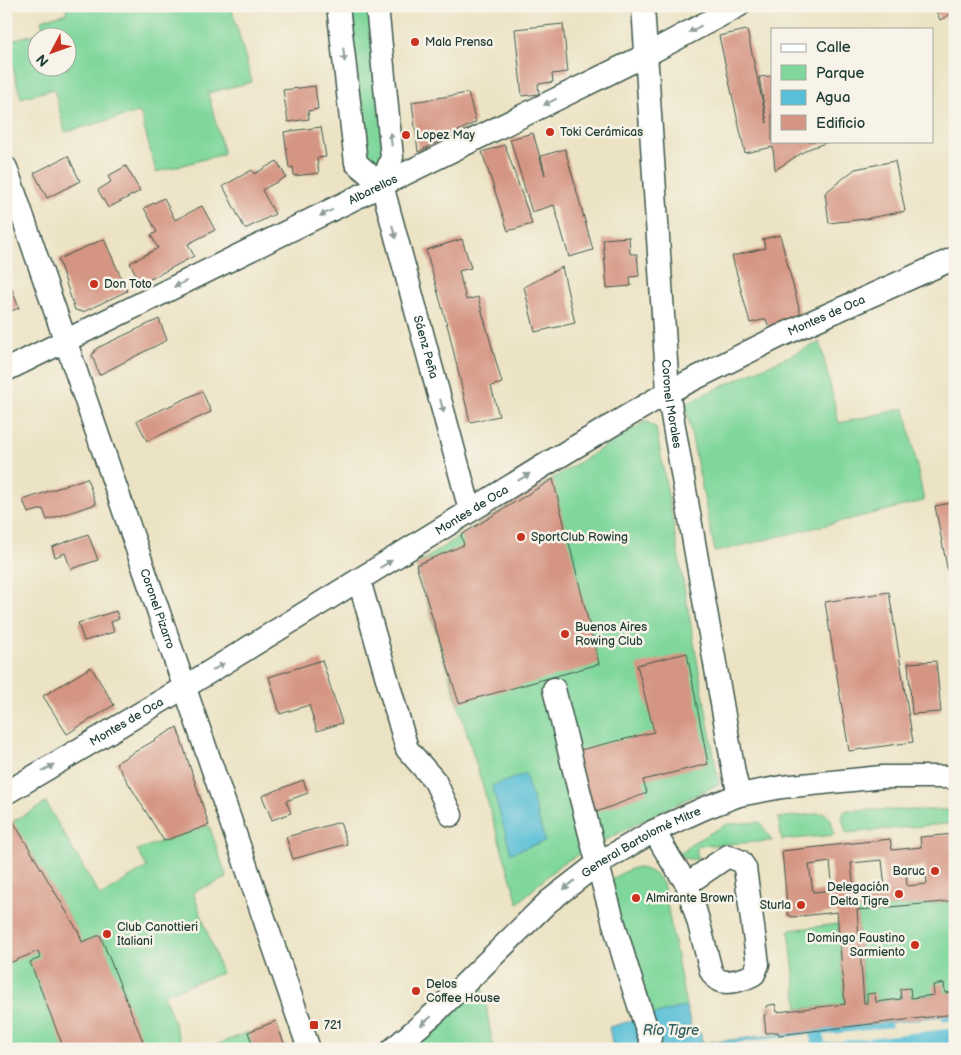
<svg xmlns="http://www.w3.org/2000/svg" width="961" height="1055" font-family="'Balsamiq Sans',sans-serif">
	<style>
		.green { fill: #7fd79c; stroke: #4f8a68; fill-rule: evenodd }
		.water { fill: #59bfd7; stroke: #3c7e86 }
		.pier { fill: #ece3c4 }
		.building { fill: #d59583; fill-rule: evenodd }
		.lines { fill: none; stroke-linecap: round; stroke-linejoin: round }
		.minor-casing { stroke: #3e564a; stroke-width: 25 }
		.minor { stroke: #fff; stroke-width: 22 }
		.oneway { fill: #8f9e9a }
		.poi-dot { fill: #c8321e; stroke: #f7f3e8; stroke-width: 2 }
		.labels { text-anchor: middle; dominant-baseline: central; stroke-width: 5; stroke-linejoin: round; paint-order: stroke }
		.poi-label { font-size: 12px; fill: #1f3d34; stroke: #f7f3e8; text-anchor: start }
		.street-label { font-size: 12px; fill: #1f3d34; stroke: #f7f3e8 }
		.water-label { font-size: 14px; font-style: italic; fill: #2e5e5d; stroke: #f7f3e8 }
	</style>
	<rect width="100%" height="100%" fill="#f7f3e8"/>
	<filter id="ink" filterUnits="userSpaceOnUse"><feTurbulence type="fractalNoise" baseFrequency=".02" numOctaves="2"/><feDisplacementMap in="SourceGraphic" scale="10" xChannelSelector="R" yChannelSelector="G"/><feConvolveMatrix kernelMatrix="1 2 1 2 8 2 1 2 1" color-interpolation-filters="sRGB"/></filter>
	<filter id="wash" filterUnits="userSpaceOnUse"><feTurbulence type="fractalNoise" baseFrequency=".0096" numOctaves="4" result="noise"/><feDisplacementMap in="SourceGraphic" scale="20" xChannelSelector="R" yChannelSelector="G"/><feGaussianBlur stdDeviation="1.12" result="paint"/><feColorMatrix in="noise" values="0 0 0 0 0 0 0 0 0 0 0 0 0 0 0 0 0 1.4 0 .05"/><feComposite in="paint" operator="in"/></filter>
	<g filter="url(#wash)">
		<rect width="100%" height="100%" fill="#ece3c4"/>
		<path class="green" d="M65,6H231L252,82L208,93L224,154L156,172L140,112L65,132L54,89L21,98L6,41L44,32L41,20L67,13ZM38,38H68V68H38Z
			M347,6H371L387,153L379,162H372L366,158Z
			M820,342L839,423L905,408L924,501L715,552L685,403Z
			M646,421L656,428L719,784L649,817L561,864L518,903L416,565L461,535Z
			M46,803L100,896L147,867L137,850L209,825L227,878L193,892L222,973L164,994L183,1049H6V825Z
			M847,810H955V823L846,833L842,817L844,812Z
			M824,813L831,819L834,835L782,840L778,818Z
			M760,822L772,841L697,846V859C689,860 683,859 677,853L685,851L690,844L727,824Z
			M633,868C646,867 655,873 663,883L686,1006L635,1020L597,889L620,874Z
			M955,901V992L864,1003L857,910Z
			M838,924L845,1004L798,1009L789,930Z
			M479,983L484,992L493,1049H404Z
			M248,1032L254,1049H206Z"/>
		<path class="water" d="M525,774L545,841L511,853L492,786Z
			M686,1006L692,1030L700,1032L703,1043L955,1014V1049H613L609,1027Z"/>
		<path class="pier" d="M942,1017L943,1022L955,1020V1028L825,1043L824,1035L892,1027L891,1023Z
			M810,1034L811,1044L773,1049H723V1045Z"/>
		<g id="blocks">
			<path class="building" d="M934,6H955V12L940,20Z
				M563,24L568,72L552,74L553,82L538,84L539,94L522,96L515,29Z
				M747,30L767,123L759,77L772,76V141H831L808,149L775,170L773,147L745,153L719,36Z
				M315,86L318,109L308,111L309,119L288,122L283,90Z
				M468,93L476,122L418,152L412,102Z
				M321,127L326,157L317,158L319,173L294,176L293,167L289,168L284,132Z
				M533,133L545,175L541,156L565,149L593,250L569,257L554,205L532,212L510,139Z
				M505,145L532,224L508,231L482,152Z
				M68,156L80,181L47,198L34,173Z
				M277,161L286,177L262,190L275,214L245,229L223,186L252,170L254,174Z
				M895,161L905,211L865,219L829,223L825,193L855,169Z
				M126,166L140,191L108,208L98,190L111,182L108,176Z
				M164,198L175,220L202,206L215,230L188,244L194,256L141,284L130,263L158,248L151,235L157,232L144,208Z
				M780,235L802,320L769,328L766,319L750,323L732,256L765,248L763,239Z
				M629,237L630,254H637L639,276L630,277L631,286L607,288L603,239Z
				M104,239L127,291L83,312L75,310L58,259Z
				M462,239L471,268L459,271L466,300L478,297L502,383L491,386L499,416L470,422L449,332L426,250Z
				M562,267L575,323L535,332L524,287Z
				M11,287L19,308L6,313V288Z
				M159,319L167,340L99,375L92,355L97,348Z
				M202,391L211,412L147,441L137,421Z
				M87,478L96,504L47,520L43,509L28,513L23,500Z
				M553,479L599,664L459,703L416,565L464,545L461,535Z
				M955,502V603H954L935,506Z
				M88,534L98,560L71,569L65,553L55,557L52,547Z
				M889,592L913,742L849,751L825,602Z
				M116,611L119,619L111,622L114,632L84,641L78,623Z
				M687,653L708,764L643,780L647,793L591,814L576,751L654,732L637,665Z
				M322,660L342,723L317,731L309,705L280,714L269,677Z
				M936,661L941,712L912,714L908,663Z
				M91,667L114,705L67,734L43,696Z
				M177,727L209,825L164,841L116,763Z
				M303,780L308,793L286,801L291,813L272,820L262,796Z
				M13,821L79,933L82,942L100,935L146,1049H64L30,962L40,958L38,951L7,964L6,825Z
				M340,822L347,844L293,859L286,837Z
				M955,834V901L857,910L864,1003H867V994L875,993L876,1002L901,999L900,989L910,988L911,998L934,995L933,985L944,983L945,993L955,992V1014L779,1035L778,1032L766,1033L764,1015L767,1013L766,1006L775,1004L777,1012L845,1004L837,912L793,917L788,915L782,851L890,839L892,850L921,847L920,837ZM882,860L885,888L854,891L851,863ZM830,862L833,890L813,892L809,865ZM925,866L927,884L907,886L906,869Z
				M276,1021L286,1049H254L248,1032Z"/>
		</g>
	</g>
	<g filter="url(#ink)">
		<use href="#blocks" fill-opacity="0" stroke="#3e564a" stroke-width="1"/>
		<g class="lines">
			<defs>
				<g id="minor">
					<path id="s1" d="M338,6L356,163L382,185L470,510"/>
					<path d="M377,6L392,157L382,185"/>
					<path id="s2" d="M643,6L668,392L734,773L739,795"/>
					<path id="s3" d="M6,168L309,1049"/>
					<path id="s4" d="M6,370L646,55L738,6"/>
					<path d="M359,580L407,749L435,781L451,815"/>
					<path d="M554,689C583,806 610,924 650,1038"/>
					<path id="s5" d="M6,793L185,687L543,466L668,392L778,337L955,258"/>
					<path d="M654,831L671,860L687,884L698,920L711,971C713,975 716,979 720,981C729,984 746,979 754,974L758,964L745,868L740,861L728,856L687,884"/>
					<path id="s6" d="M393,1049L436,1012L548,902L597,864L654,831L705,808L739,795L782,787L882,777H955"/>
				</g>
			</defs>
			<use href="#minor" class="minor-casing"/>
			<use href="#minor" class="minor"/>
		</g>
		<defs><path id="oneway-solid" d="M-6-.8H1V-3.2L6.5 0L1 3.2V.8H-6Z" transform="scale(1.25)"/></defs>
		<g class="oneway">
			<use href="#oneway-solid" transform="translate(695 29) rotate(152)"/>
			<use href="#oneway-solid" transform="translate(344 55) rotate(84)"/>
			<use href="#oneway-solid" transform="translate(550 102) rotate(154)"/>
			<use href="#oneway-solid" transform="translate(391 139) rotate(-96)"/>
			<use href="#oneway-solid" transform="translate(326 213) rotate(154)"/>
			<use href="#oneway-solid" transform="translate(394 232) rotate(75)"/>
			<use href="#oneway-solid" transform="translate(180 284) rotate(154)"/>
			<use href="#oneway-solid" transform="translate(442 406) rotate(75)"/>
			<use href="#oneway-solid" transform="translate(524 477) rotate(-31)"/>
			<use href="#oneway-solid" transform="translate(386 564) rotate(-31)"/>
			<use href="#oneway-solid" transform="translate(218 667) rotate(-31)"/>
			<use href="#oneway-solid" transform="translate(48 768) rotate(-31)"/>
			<use href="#oneway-solid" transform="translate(569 885) rotate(141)"/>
			<use href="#oneway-solid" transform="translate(426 1021) rotate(140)"/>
		</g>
	</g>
	<g class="poi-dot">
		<circle cx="415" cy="42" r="5"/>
		<circle cx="550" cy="132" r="5"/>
		<circle cx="406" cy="135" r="5"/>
		<circle cx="94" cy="284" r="5"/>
		<circle cx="521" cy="537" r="5"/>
		<circle cx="565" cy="634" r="5"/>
		<circle cx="935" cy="871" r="5"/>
		<circle cx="899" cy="894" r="5"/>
		<circle cx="636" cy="898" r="5"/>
		<circle cx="801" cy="905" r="5"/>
		<circle cx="107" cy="934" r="5"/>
		<circle cx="915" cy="945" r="5"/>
		<circle cx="416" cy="991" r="5"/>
		<rect x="309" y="1020" width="10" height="10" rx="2.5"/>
	</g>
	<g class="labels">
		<g class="poi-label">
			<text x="425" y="42">Mala Prensa</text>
			<text x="560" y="132">Toki Cerámicas</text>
			<text x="416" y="135">Lopez May</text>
			<text x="104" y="284">Don Toto</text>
			<text x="531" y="537">SportClub Rowing</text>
			<text x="575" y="627">Buenos Aires<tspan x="575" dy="14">Rowing Club</tspan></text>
			<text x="925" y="871" text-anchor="end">Baruc</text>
			<text x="889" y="887" text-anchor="end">Delegación<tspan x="889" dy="14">Delta Tigre</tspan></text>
			<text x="646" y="898">Almirante Brown</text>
			<text x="791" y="905" text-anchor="end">Sturla</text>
			<text x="117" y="927">Club Canottieri<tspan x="117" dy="14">Italiani</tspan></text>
			<text x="905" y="938" text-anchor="end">Domingo Faustino<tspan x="905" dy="14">Sarmiento</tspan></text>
			<text x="426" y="984">Delos<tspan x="426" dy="14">Coffee House</tspan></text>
			<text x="324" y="1025">721</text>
		</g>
		<g class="street-label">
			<text stroke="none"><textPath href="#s4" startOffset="409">Albarellos</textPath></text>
			<text stroke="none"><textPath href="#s5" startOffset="950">Montes de Oca</textPath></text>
			<text stroke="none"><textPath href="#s1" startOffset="360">Sáenz Peña</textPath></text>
			<text stroke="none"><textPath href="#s2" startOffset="399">Coronel Morales</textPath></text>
			<text stroke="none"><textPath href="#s5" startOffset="545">Montes de Oca</textPath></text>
			<text stroke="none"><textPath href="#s3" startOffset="466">Coronel Pizarro</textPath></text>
			<text stroke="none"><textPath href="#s5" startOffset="140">Montes de Oca</textPath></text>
			<text stroke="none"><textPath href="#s6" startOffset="325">General Bartolomé Mitre</textPath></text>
		</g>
		<g class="water-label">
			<text x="671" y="1030">Río Tigre</text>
		</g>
	</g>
	<rect width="961" height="1055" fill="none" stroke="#f7f3e8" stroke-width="25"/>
	<rect x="771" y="28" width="162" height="115" fill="#f7f3e8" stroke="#a1aaa0"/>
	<rect x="781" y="44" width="25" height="8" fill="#ffffff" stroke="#a1aaa0"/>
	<text x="816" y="52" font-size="15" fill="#1f3d34">Calle</text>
	<rect x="781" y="65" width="25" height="15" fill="#7fd79c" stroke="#a1aaa0"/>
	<text x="816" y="78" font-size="15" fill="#1f3d34">Parque</text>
	<rect x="781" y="90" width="25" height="15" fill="#59bfd7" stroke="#a1aaa0"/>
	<text x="816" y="102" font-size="15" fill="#1f3d34">Agua</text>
	<rect x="781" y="115" width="25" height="15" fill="#d59583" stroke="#a1aaa0"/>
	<text x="816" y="128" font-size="15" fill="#1f3d34">Edificio</text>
	<g transform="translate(52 52) rotate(229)"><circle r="24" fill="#f7f3e8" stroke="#a1aaa0"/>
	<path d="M0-4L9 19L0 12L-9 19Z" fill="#c8321e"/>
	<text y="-8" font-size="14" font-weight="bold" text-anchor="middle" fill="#1f3d34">N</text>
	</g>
</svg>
